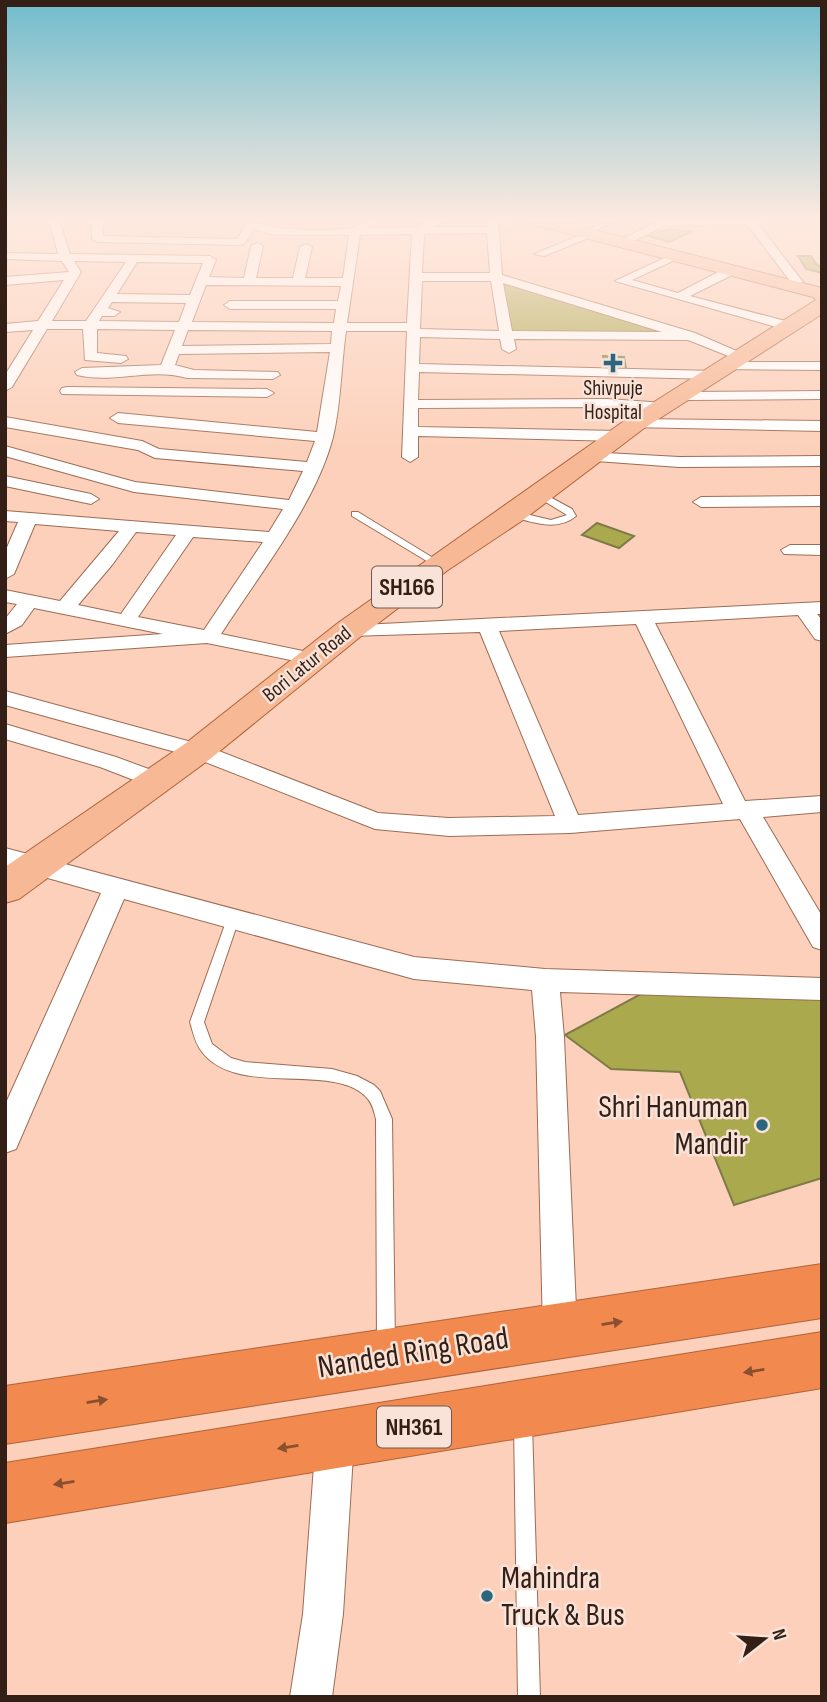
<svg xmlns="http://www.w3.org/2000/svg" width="827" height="1702" font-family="'Sofia Sans Condensed',sans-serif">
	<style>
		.building { fill: #aaa94d; stroke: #7d7c49; stroke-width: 2 }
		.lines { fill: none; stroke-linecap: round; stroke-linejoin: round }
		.lane-casing { stroke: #9d6c54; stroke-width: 2 }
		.street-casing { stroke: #9d6c54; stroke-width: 2 }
		.primary-casing { stroke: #af643a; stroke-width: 2 }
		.highway-casing { stroke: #af643a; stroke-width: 2 }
		.lane { fill: #fff; fill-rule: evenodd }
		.street { fill: #fff; fill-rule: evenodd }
		.primary { fill: #f7b895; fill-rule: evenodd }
		.highway { fill: #f2894e; fill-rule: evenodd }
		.oneway { fill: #894f2f }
		.poi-dot { fill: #2b667e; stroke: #f9e3d8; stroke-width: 2.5 }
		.labels { text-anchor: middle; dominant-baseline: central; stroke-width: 5; stroke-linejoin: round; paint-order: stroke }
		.far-poi-label { font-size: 21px; fill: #331f15; stroke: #f9e3d8 }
		.far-street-label { font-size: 21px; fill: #331f15; stroke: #f9e3d8 }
		.shield { fill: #f9e3d8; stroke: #6e5a50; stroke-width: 2 }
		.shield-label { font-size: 24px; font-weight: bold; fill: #331f15 }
		.near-poi-label { font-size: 32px; fill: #331f15; stroke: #f9e3d8; text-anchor: end }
		.near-street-label { font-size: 32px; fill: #331f15; stroke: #f9e3d8 }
	</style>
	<rect width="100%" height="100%" fill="#fcd0ba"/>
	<path class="building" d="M654,229L663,231L670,229L691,232L669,242L642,234Z
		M798,256H811L817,265L822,267V273L806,269Z
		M498,278L682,335L512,334Z
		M603,356L624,357L626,369L605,368Z
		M597,523L634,536L619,548L582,535Z
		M652,988L822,993V1178L734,1205L680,1072L611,1069L565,1035Z"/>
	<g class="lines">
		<defs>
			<path id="lane" d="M611,220H618L594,231L589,230Z
				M539,491L572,509L576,516C557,532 532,522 510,516L509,514L513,511L551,520L567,515L536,496L535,494Z
				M352,512H358L443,564L438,567L435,566L352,516Z
				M233,914L238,915L239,919L204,1022L212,1044L231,1058L245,1062L332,1069L357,1076L374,1085L380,1091L392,1119L395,1346L392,1352L386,1355L380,1352L377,1346L376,1119C374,1112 373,1105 368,1099C336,1060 238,1099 202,1052C195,1043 193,1032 190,1022L227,919L228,915Z
				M523,1414L530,1416L532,1423L540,1697H518L514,1423L516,1416Z"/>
			<path id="street" d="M49,220H59L70,254L210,256L216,260L209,277L244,278L251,246L257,243L263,246L256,278H293L300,247L306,244L312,247L305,278H343L349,235H274L254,229L244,244L240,245L98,242L92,239V220H102L103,236L237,239L247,223L251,222C279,229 319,233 349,228C360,226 367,219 379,220L367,228L417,227L433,220H447L433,227H487L488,220H498L502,275L695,333L748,356L746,359H736L688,340L514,339L516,349L509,353L502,349L500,339L420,337L419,364L714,371L721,375L714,379L419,372L418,400L607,399L665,403L672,407L665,411L607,407L418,408V427L618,431L626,436L618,441L418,436V457L410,462L402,457L407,331H346C341,366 341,404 333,437C316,504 258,576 221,634L322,655L325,659L322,663L315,665L207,643L5,657V645L163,634L34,608L22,625L5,634V619L17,604L5,602V590L60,601L119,531L35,524L14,574L5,579V552L18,522L5,521V511L269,532L283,509L134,492L5,456V446L135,482L289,500L303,471L155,458L138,450L5,427V417L142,441L159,449L307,462L315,441L118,423L110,418L118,413L317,432L330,352L179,354L175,365L194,370L278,372L280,375L273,379L187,378C150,367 114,384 77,375L75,372L82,368L161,365L175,330L97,329V353L126,356L128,359L121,363L85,360L83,329H47L12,387L5,391V375L33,330L5,332V324L38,321L64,280L5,285V277L69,272L62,261L5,259V253L58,254ZM487,233L490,273H422L424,234ZM412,234L407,323H347L360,235ZM74,261L126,262L86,321H52L81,272ZM137,262L203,263L190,295L117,294ZM422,281H491L499,331L420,329ZM503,283L662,332L512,331ZM206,285L341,286L338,301H230L224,305L230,309H336L334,323L192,322ZM112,302L186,303L179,322L99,321L102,316H114L120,312L108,308ZM188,330L332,331L331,344L182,346ZM136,532L176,535L121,614L78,605L112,565ZM193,537L263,542L204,630L138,617Z
				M660,220H755L803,282L793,285L747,224L664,226L633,241L623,239Z
				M588,232L598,234L544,256L534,254Z
				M675,253L679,254V258L632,280L678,293L726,268H734V274L690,296L793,323L795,326L793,329H783L615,281Z
				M727,362H822V370L722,369V363Z
				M67,387L267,389L274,393L267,397L62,394L60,391L62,388Z
				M822,391V399L683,400L676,396L683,392Z
				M635,419L822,421V431L630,427L627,424Z
				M588,452L679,457L822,456V466L679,467L582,460L580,457Z
				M5,476L91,494L99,499L91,504L5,486Z
				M822,496V506L701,507L693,502L701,497Z
				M790,545H822V555L784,554L781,550Z
				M822,602V614H817L822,620V641L815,639L798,615L655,623L745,801L822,796V812L763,817L822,916V950L813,947L740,819L570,833L449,836L375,829L190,756L5,705V691L206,746L378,813L449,818L555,816L480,632L349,636L342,634L339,630L342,626ZM636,624L723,804L578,815L499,631Z
				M5,724L116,757L165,775L168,781L165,787L157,789L100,767L5,739Z
				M5,848L414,957L545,969L822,978V1000L560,992L564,1037L577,1331L572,1343L560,1348L548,1343L543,1331L536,1037L532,990L414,979L124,899L16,1149L5,1153V1105L101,893L5,866Z
				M335,1420L348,1426L354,1439L343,1614L332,1697H290L303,1614L316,1439L322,1426Z"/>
			<path id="primary" d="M529,220H555L822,288V314L643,429L523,520L448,570L360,637L210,759L19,899L5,903V867L186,743L338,623L627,419L816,300L813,297L531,224Z"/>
			<path id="highway" d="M822,1264V1318L5,1444V1386Z
				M822,1332V1388L5,1523V1463Z"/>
		</defs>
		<use href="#lane" class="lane-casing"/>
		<use href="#street" class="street-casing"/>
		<use href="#primary" class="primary-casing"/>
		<use href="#highway" class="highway-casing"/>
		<use href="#lane" class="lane"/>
		<use href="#street" class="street"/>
		<use href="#primary" class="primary"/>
		<use href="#highway" class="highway"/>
	</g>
	<defs><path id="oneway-solid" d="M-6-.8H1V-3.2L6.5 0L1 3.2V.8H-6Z" transform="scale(1.75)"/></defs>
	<g class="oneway">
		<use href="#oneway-solid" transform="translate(612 1323) rotate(-9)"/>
		<use href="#oneway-solid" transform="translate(754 1371) rotate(171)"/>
		<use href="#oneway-solid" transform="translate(97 1401) rotate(-9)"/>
		<use href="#oneway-solid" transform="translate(288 1447) rotate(171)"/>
		<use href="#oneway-solid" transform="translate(64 1483) rotate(171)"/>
	</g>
	<linearGradient id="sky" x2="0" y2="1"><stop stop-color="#70bccc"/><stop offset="0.48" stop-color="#feeae0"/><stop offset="1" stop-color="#feeae0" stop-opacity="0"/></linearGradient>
	<rect width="827" height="458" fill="url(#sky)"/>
	<g class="poi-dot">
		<path d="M609.5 352.5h7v7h7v7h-7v7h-7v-7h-7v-7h7z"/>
		<circle cx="762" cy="1125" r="7"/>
		<circle cx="487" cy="1596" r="7"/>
	</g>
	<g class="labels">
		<g class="far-poi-label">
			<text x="613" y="388">Shivpuje<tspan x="613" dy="24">Hospital</tspan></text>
		</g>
		<g class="far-street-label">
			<text transform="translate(307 664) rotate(-39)">Bori Latur Road</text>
		</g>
		<g class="shield">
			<rect x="372" y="566.5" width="70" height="41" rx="5"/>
			<rect x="377" y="1406.5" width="74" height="41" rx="5"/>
		</g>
		<g class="shield-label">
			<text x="407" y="587">SH166</text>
			<text x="414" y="1427">NH361</text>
		</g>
		<g class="near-poi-label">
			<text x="748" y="1107">Shri Hanuman<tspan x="748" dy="37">Mandir</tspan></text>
			<text x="501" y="1578" text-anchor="start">Mahindra<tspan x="501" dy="37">Truck &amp; Bus</tspan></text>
		</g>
		<g class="near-street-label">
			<text transform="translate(413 1353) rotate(-9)">Nanded Ring Road</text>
		</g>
	</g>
	<rect width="827" height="1702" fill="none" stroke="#331f15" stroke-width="14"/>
	<g transform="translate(764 1639) rotate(73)" stroke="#f9e3d8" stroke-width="5" paint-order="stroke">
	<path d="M0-5L12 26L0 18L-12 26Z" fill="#331f15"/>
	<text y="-10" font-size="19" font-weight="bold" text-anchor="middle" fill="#331f15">N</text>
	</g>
</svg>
